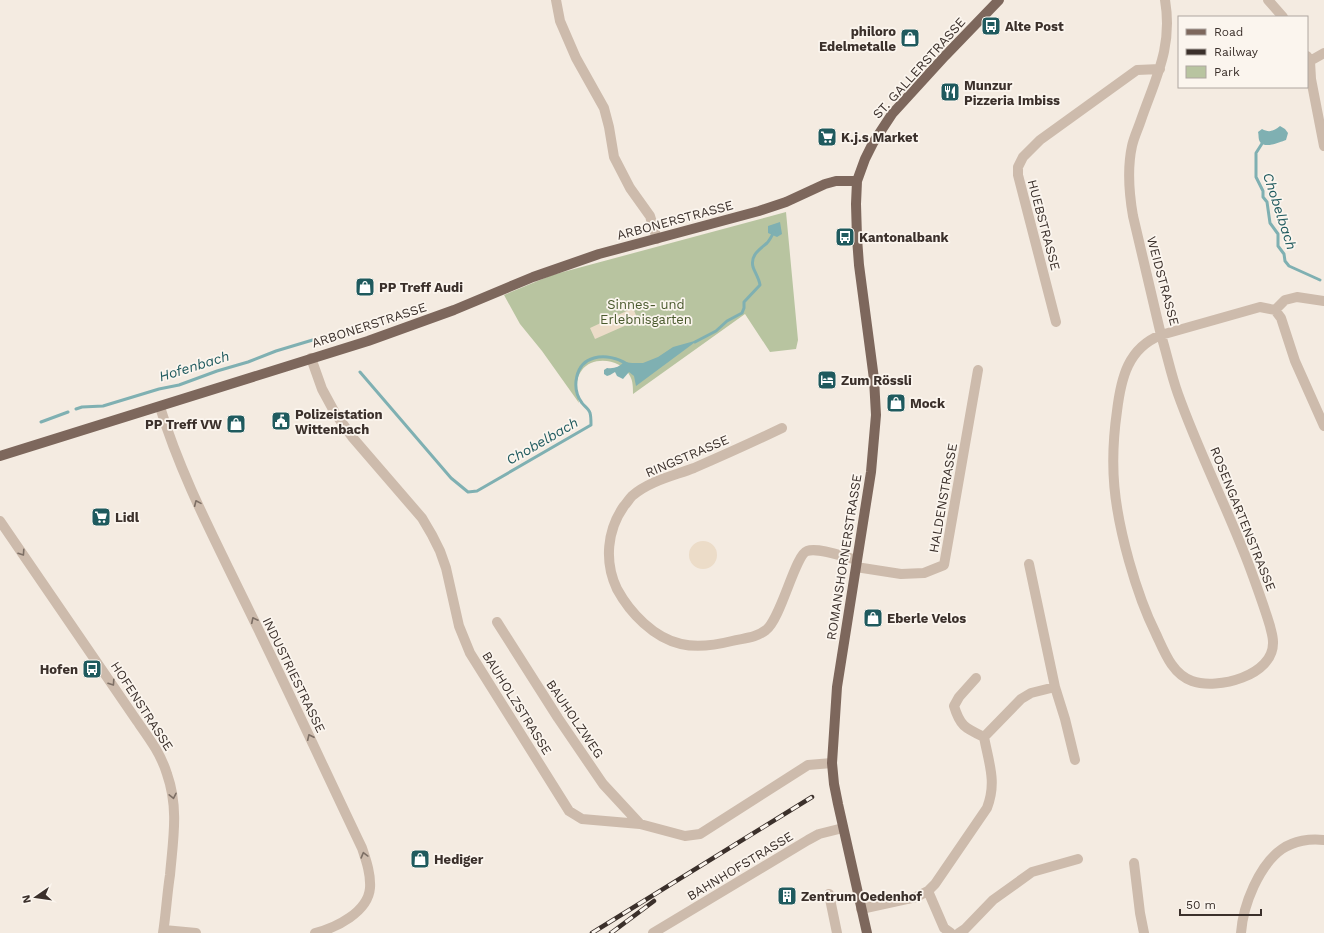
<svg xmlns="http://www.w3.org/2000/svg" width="1324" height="933" font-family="'Work Sans',sans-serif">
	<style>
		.green { fill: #b8c4a0 }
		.plaza { fill: #ecdcc8 }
		.water { fill: #7fb0b2 }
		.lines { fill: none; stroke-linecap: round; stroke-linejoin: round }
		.stream { stroke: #7fb0b2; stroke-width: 3 }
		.minor { stroke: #cdbbac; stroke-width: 10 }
		.major { stroke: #7d675c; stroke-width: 10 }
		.rail-casing { stroke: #3b302b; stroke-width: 4.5 }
		.rail { stroke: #fbf5ee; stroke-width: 3; stroke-dasharray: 9; stroke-linecap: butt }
		.oneway { stroke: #7d6f65 }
		.labels { text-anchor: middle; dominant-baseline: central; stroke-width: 3.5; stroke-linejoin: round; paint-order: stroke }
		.poi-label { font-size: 13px; font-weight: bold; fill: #3b302b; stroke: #fbf5ee; text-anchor: start }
		.street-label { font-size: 13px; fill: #3b302b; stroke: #fbf5ee }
		.park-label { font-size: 13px; fill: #4a5a2e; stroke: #fbf5ee }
		.water-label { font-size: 14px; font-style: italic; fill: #1f5a5e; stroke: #fbf5ee }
	</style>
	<rect width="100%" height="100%" fill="#f4ebe1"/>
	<path class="green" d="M786,212L798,340L796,349L770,352L745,314L633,394C633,388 633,381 630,376C622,359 593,355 582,370C574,380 577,392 579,403L542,351L520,324L504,295L552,275Z"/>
	<path class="plaza" d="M633,308L638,320L595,339L590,328Z
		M689 555a14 14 0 1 1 28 0a14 14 0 1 1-28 0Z"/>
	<path class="water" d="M1280,126L1285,129L1288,133L1286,140C1280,142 1265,149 1260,142C1258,139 1259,135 1258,132L1262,129C1269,133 1274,131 1280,126Z
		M780,222L782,234L777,237L768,233V226Z
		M698,340L636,386L634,376L629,372L623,379L617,376L615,372L610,375L607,376L604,374V370L607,368C614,369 619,367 624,362L632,363H643L658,357L673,347Z"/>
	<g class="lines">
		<path class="stream" d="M1263,142L1256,153V177L1263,191V197L1267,202L1270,223L1278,234V246L1284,254L1285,261L1289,266L1320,280
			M695,342L716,331L727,321L742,313L744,308V302L760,285C759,278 755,273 753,267C750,255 760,249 767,243C770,240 772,235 774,232
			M360,372L451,478L468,492L477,491L591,425C591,421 591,416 590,413C589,409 584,406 582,403C571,388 575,363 594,358C605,355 618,358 627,364
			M76,409L82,407L103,406L159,389L179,385L217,371L248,362L276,351L316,339
			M41,422L68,412"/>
		<path class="minor" d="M556,0L560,21L576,58L604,108L609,127L614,157L630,188L650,216L657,239
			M1165,0C1173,47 1156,77 1141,120C1138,129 1134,137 1132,146C1127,169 1129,193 1133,216L1161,335L1260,307L1275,310L1281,318L1295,361L1324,426
			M1268,0L1283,17
			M1307,56L1310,61L1311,79L1324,146
			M1310,61L1324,53
			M1275,310L1285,300L1297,297L1324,301
			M1056,322L1018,175V167L1023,157L1040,140L1137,70L1160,69
			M1161,335C1167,354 1171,375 1178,394C1199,453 1228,509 1250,568C1257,587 1264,606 1270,626C1271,631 1273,636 1273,642C1274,676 1217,690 1192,681C1172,674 1164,651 1156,634C1144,610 1136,586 1129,561C1114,507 1109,467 1117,411C1121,378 1128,348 1161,335Z
			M311,358L322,389L335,413L353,438L422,518L432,535L440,551L446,568L459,626L470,653L569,811L582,819L640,824L685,836L700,834L808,765L832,763
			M160,407C180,473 212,534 242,596C283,679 322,764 362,848C366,860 371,874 370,888C368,912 336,928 315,933
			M782,428C753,442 724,455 694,468C673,476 649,481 632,496C629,499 627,503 624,506C607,530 604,562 617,589C630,613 654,638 681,644C698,648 716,645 732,641C744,638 756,638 766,630C781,619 795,555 807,551C818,547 845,557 857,560
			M0,521L137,721C149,738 161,754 167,774C179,808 173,840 170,875C167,894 166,914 163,933
			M1029,564L1055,687L1065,719L1075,760
			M856,567L901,574L924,573L944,565L978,370
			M497,622L558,718L603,784L640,824
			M976,678L959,697L954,706C960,726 965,728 984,737
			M1134,863L1140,913L1144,933
			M928,891L944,928L951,933
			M829,894L837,933
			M861,909L916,897L928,891L935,884L987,808C997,782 989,764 984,737L1021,699L1031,693L1055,687
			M164,930L196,933
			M653,933L808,840L819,834L843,828
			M959,933L965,929L993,900L1032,872L1078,859
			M1241,933C1243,905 1259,865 1282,849C1294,841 1310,838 1324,840"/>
		<path class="major" d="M0,456L368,341L454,310L533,277L599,254L759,211L786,202L825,184L836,181H857
			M867,933L838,804L834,784L832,763L837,687L871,472L876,415L874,379L859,265L857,238L856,204L857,181L865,159L873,143L892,114L945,56L999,0"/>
		<defs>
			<path id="rail" d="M592,933L812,797
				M611,933L654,901"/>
		</defs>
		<use href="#rail" class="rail-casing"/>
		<use href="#rail" class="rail"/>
	</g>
	<defs><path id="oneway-chevron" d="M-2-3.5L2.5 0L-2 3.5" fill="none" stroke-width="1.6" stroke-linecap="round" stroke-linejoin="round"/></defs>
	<g class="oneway">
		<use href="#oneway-chevron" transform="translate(197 503) rotate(-114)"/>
		<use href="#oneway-chevron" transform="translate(22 553) rotate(56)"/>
		<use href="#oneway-chevron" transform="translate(254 620) rotate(-116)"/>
		<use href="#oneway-chevron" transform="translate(112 683) rotate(56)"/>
		<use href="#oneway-chevron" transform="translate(310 737) rotate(-115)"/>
		<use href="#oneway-chevron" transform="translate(173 796) rotate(78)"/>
		<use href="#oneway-chevron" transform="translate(364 855) rotate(-105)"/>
	</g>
	<defs>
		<symbol id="bus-square" viewBox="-11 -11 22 22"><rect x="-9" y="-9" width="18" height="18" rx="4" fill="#1f5a5e" stroke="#fbf5ee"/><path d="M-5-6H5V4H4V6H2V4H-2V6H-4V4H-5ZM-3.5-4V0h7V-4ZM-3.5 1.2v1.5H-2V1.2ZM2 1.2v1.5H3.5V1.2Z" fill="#fff"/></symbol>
		<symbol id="shop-square" viewBox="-11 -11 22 22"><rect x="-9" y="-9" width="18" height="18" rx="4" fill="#1f5a5e" stroke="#fbf5ee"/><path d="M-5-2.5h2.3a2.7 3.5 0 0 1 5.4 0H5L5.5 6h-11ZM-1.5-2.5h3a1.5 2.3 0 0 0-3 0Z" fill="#fff"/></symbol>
		<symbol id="restaurant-square" viewBox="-11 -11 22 22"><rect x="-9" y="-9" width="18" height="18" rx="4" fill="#1f5a5e" stroke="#fbf5ee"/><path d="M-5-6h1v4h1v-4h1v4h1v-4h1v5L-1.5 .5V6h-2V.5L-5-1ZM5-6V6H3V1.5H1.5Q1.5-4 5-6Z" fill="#fff"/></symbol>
		<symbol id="supermarket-square" viewBox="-11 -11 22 22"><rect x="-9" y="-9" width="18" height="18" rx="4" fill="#1f5a5e" stroke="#fbf5ee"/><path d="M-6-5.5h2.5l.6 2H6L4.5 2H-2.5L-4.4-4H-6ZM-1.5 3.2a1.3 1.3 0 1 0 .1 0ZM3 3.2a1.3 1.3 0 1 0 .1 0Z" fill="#fff"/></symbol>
		<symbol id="hotel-square" viewBox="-11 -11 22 22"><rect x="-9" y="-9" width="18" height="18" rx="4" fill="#1f5a5e" stroke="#fbf5ee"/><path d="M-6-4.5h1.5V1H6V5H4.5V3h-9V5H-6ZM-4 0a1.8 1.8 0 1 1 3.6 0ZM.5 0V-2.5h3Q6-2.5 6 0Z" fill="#fff"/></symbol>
		<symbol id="civic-square" viewBox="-11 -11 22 22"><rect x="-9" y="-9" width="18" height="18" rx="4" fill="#1f5a5e" stroke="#fbf5ee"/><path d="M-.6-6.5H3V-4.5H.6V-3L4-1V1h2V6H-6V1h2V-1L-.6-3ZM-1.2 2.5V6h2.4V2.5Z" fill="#fff"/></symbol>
		<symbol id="building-square" viewBox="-11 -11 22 22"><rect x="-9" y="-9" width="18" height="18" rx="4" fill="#1f5a5e" stroke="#fbf5ee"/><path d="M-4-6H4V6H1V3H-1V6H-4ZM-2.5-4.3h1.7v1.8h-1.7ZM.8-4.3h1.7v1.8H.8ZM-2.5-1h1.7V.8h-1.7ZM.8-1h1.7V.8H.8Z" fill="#fff"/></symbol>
	</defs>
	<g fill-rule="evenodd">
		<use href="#bus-square" x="980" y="15" width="22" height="22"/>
		<use href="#shop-square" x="899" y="27" width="22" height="22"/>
		<use href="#restaurant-square" x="939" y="81" width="22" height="22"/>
		<use href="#supermarket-square" x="816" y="126" width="22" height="22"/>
		<use href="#bus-square" x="834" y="226" width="22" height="22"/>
		<use href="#shop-square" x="354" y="276" width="22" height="22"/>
		<use href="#hotel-square" x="816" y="369" width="22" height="22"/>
		<use href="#shop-square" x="885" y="392" width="22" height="22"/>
		<use href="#civic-square" x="270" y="410" width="22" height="22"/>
		<use href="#shop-square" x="225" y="413" width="22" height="22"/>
		<use href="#supermarket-square" x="90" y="506" width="22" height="22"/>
		<use href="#shop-square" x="862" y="607" width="22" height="22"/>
		<use href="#bus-square" x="81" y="658" width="22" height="22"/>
		<use href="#shop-square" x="409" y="848" width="22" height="22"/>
		<use href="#building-square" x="776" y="885" width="22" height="22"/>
	</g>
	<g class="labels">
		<g class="poi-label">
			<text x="1005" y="26">Alte Post</text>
			<text x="896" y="31" text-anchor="end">philoro<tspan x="896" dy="15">Edelmetalle</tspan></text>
			<text x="964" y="85">Munzur<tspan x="964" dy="15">Pizzeria Imbiss</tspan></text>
			<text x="841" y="137">K.j.s Market</text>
			<text x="859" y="237">Kantonalbank</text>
			<text x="379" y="287">PP Treff Audi</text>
			<text x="841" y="380">Zum Rössli</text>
			<text x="910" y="403">Mock</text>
			<text x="295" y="414">Polizeistation<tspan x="295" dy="15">Wittenbach</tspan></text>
			<text x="222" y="424" text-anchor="end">PP Treff VW</text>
			<text x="115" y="517">Lidl</text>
			<text x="887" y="618">Eberle Velos</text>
			<text x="78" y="669" text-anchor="end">Hofen</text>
			<text x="434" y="859">Hediger</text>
			<text x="801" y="896">Zentrum Oedenhof</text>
		</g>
		<g class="street-label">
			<text transform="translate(919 68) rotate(-48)">ST. GALLERSTRASSE</text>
			<text transform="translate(675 220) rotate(-15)">ARBONERSTRASSE</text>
			<text transform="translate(1044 225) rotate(75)">HUEBSTRASSE</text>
			<text transform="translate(1163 281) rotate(75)">WEIDSTRASSE</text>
			<text transform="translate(369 325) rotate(-18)">ARBONERSTRASSE</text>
			<text transform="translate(687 456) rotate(-23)">RINGSTRASSE</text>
			<text transform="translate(943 498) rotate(-80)">HALDENSTRASSE</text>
			<text transform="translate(1243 519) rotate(68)">ROSENGARTENSTRASSE</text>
			<text transform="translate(844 557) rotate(-81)">ROMANSHORNERSTRASSE</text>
			<text transform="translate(294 675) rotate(64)">INDUSTRIESTRASSE</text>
			<text transform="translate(517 703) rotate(58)">BAUHOLZSTRASSE</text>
			<text transform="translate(142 706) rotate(57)">HOFENSTRASSE</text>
			<text transform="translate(575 719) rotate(56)">BAUHOLZWEG</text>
			<text transform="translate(740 866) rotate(-31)">BAHNHOFSTRASSE</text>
		</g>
		<g class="park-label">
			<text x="646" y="304">Sinnes- und<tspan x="646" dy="15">Erlebnisgarten</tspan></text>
		</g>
		<g class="water-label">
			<text transform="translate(1280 211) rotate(72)">Chobelbach</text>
			<text transform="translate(194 366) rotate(-17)">Hofenbach</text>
			<text transform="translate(542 441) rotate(-30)">Chobelbach</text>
		</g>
	</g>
	<rect x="1178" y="16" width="130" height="72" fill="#fbf5ee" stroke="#aea6a0"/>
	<rect x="1186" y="29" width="20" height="6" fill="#7d675c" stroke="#aea6a0"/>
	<text x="1214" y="36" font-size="12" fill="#3b302b">Road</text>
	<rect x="1186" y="49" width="20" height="6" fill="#3b302b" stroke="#aea6a0"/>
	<text x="1214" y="56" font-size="12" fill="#3b302b">Railway</text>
	<rect x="1186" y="66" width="20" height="12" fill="#b8c4a0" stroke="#aea6a0"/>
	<text x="1214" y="76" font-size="12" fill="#3b302b">Park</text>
	<g transform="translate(36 897) rotate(257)" stroke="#fbf5ee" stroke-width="3" paint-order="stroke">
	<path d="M0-3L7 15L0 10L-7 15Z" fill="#3b302b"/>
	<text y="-6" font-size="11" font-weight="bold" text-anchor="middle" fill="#3b302b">N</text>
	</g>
	<path d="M1180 909v6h81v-6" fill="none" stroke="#3b302b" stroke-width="2"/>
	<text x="1186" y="909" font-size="12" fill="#3b302b" stroke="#fbf5ee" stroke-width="3" paint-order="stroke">50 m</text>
</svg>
